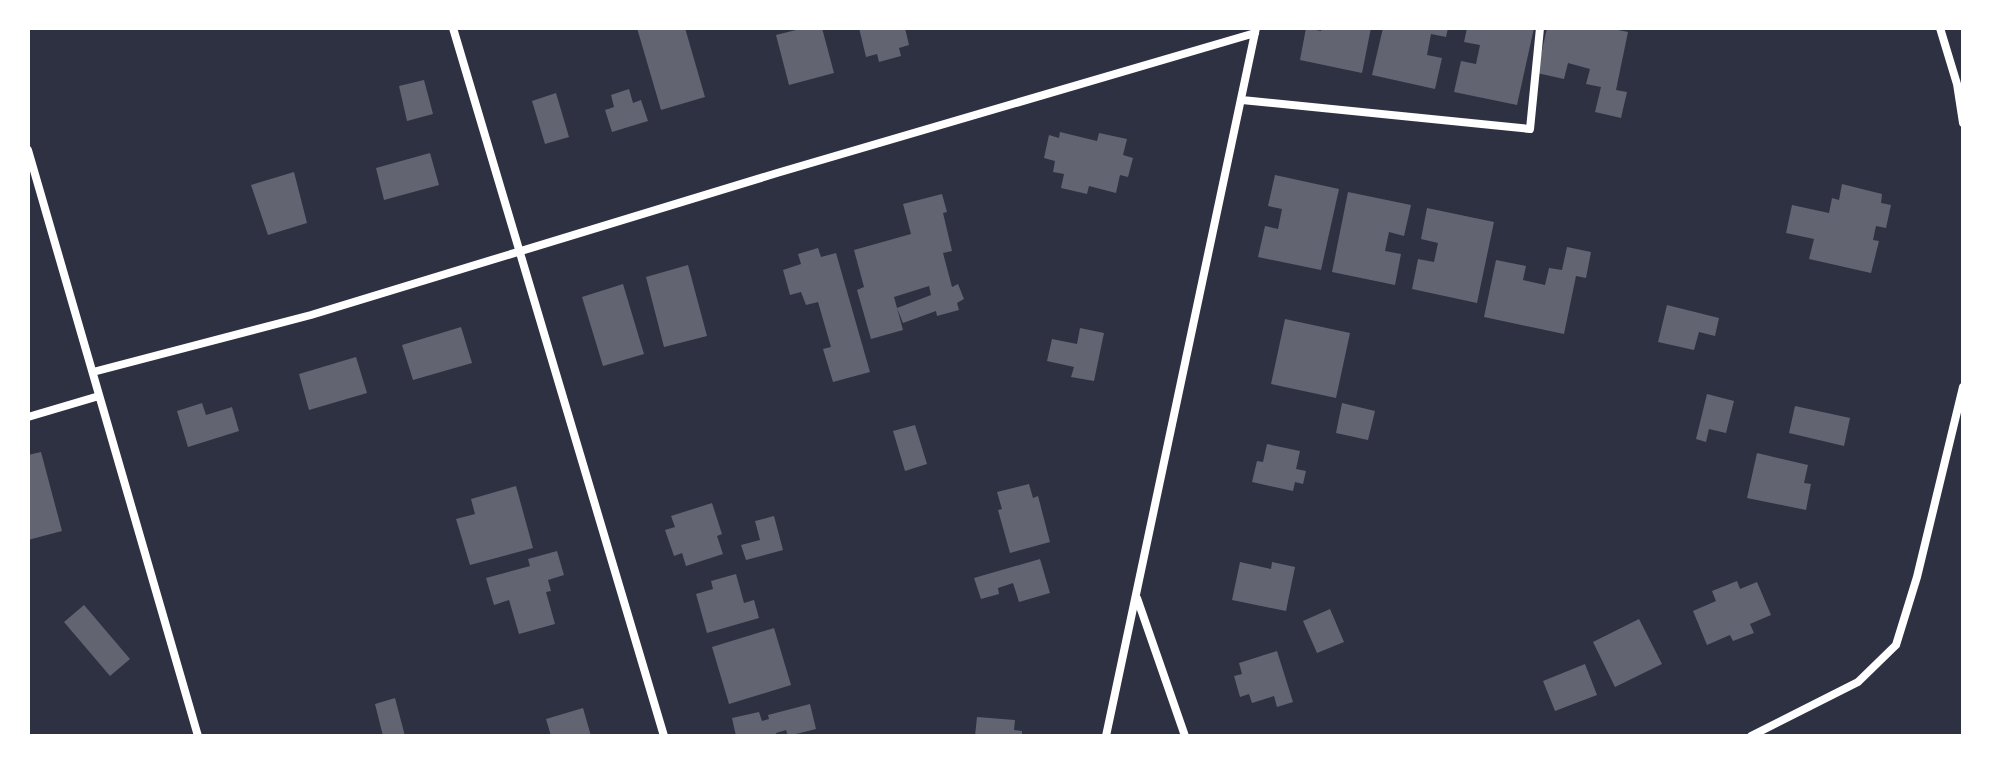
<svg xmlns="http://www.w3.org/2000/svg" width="1991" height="764" font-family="'Noto Sans',sans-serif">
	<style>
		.building { fill: #626471 }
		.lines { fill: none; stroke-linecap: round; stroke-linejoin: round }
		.minor { stroke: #fff; stroke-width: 8 }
	</style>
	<rect width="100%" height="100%" fill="#2d3142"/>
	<path class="building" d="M637,28H685L705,97L661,110Z
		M804,28H822L834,73L789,85L776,35Z
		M859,28H905L909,45L899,48L901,56L879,62L877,54L866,57Z
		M1306,28L1321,31L1322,28H1371L1362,73L1300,60Z
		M1383,28H1448L1446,37L1431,34L1427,55L1442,58L1435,89L1372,75Z
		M1467,28H1534L1517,105L1454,92L1461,61L1476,64L1480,45L1464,42Z
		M1547,28H1608L1628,32L1616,90L1627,92L1621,118L1595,112L1601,87L1586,84L1590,69L1568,63L1564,79L1537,73Z
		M424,80L433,114L407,121L399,86Z
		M629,89L633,103L641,100L648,121L612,132L605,110L614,107L611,95Z
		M556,93L569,137L545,144L532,101Z
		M1060,132L1097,141L1099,133L1127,139L1123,155L1133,158L1128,177L1120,175L1116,193L1089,186L1087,194L1061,188L1064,174L1053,172L1055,161L1044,158L1049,135L1059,138Z
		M430,153L439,185L384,200L376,168Z
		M294,172L307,223L268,235L251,185Z
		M1275,175L1339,189L1321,270L1258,257L1265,226L1278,229L1282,209L1268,206Z
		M1842,184L1882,194L1881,203L1891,205L1886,228L1876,226L1873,240L1879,241L1871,273L1809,259L1814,239L1786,233L1792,205L1829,213L1832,198L1839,200Z
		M1348,192L1411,205L1404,236L1389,232L1385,251L1401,254L1395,285L1332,272Z
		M942,194L947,212L943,213L952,251L943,253L952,287L958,284L964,299L957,303L959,310L937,316L936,311L903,323L897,308L931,295L929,286L894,297L903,330L871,339L857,290L864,287L854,250L911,234L903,204Z
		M1427,208L1494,222L1477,303L1412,289L1418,259L1434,262L1438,243L1421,239Z
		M1567,247L1591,252L1586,278L1576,276L1564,334L1484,317L1496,260L1526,266L1523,280L1545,285L1549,268L1562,270Z
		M818,248L821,257L836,253L870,372L833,382L823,349L831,347L818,302L806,305L801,292L790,295L783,270L801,264L798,254Z
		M688,265L707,336L664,347L646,277Z
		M623,284L644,354L603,366L582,297Z
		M1667,305L1719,318L1715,336L1699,332L1694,350L1658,342Z
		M1285,319L1350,333L1336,398L1271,384Z
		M461,327L472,363L413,380L402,345Z
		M1080,328L1104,333L1094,381L1071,377L1074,367L1047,361L1052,339L1077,344Z
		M356,357L367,393L309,410L299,374Z
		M1707,394L1734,401L1726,433L1709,429L1706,442L1696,439Z
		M202,403L206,415L232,407L239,431L188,447L177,411Z
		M1342,403L1375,411L1368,440L1336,433Z
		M1795,406L1850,418L1844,446L1789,433Z
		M915,425L927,464L905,471L893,431Z
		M1267,444L1300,451L1296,469L1306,471L1303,484L1295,482L1293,491L1252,482L1257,461L1263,462Z
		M41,452L62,531L28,540V455Z
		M1757,453L1808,465L1804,483L1811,484L1806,510L1747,498Z
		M1029,484L1033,498L1038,496L1050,542L1010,553L998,510L1002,509L997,492Z
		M516,486L533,548L470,565L456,519L475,514L471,499Z
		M712,503L722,534L717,536L723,554L686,566L682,553L674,556L665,530L675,527L671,516Z
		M774,516L783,550L746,560L741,545L760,540L755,521Z
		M557,551L564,575L548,580L551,591L546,592L555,624L519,634L509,600L494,605L486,578L530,566L528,559Z
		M1040,559L1050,593L1019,602L1013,583L998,588L999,594L981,599L974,578Z
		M1240,562L1271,569L1272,562L1295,567L1286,611L1232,600Z
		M736,574L744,603L754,600L759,618L707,633L696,594L713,589L711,581Z
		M1737,581L1740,589L1757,582L1771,615L1750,624L1754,633L1733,641L1730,635L1707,645L1693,611L1716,601L1712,591Z
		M84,605L130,659L110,676L64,622Z
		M1330,609L1344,642L1317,653L1303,621Z
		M1639,619L1662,664L1615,687L1593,642Z
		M774,628L791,685L729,704L712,647Z
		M1277,651L1293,702L1277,707L1274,696L1252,703L1249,694L1240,697L1234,676L1242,674L1239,663Z
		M1585,664L1597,695L1555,711L1543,681Z
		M395,698L405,736H383L375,704Z
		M810,704L816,729L788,736L786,730L776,733L777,736H736L732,718L759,712L762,721L769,719L768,715Z
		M583,708L591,736H551L546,719Z
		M977,717L1015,720L1014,730L1022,731V736H975Z"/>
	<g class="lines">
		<path class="minor" d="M453,28L664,736
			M1940,28L1957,84L1963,123
			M1242,100L1530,129L1540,28
			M28,150L198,736
			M93,372L311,315L777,173L1255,33
			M28,417L99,396
			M1137,598L1185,736
			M1106,736L1256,28
			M1751,736L1858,682L1896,645L1917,577L1963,387"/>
	</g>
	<rect width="1991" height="764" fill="none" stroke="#ffffff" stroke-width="60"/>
</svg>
